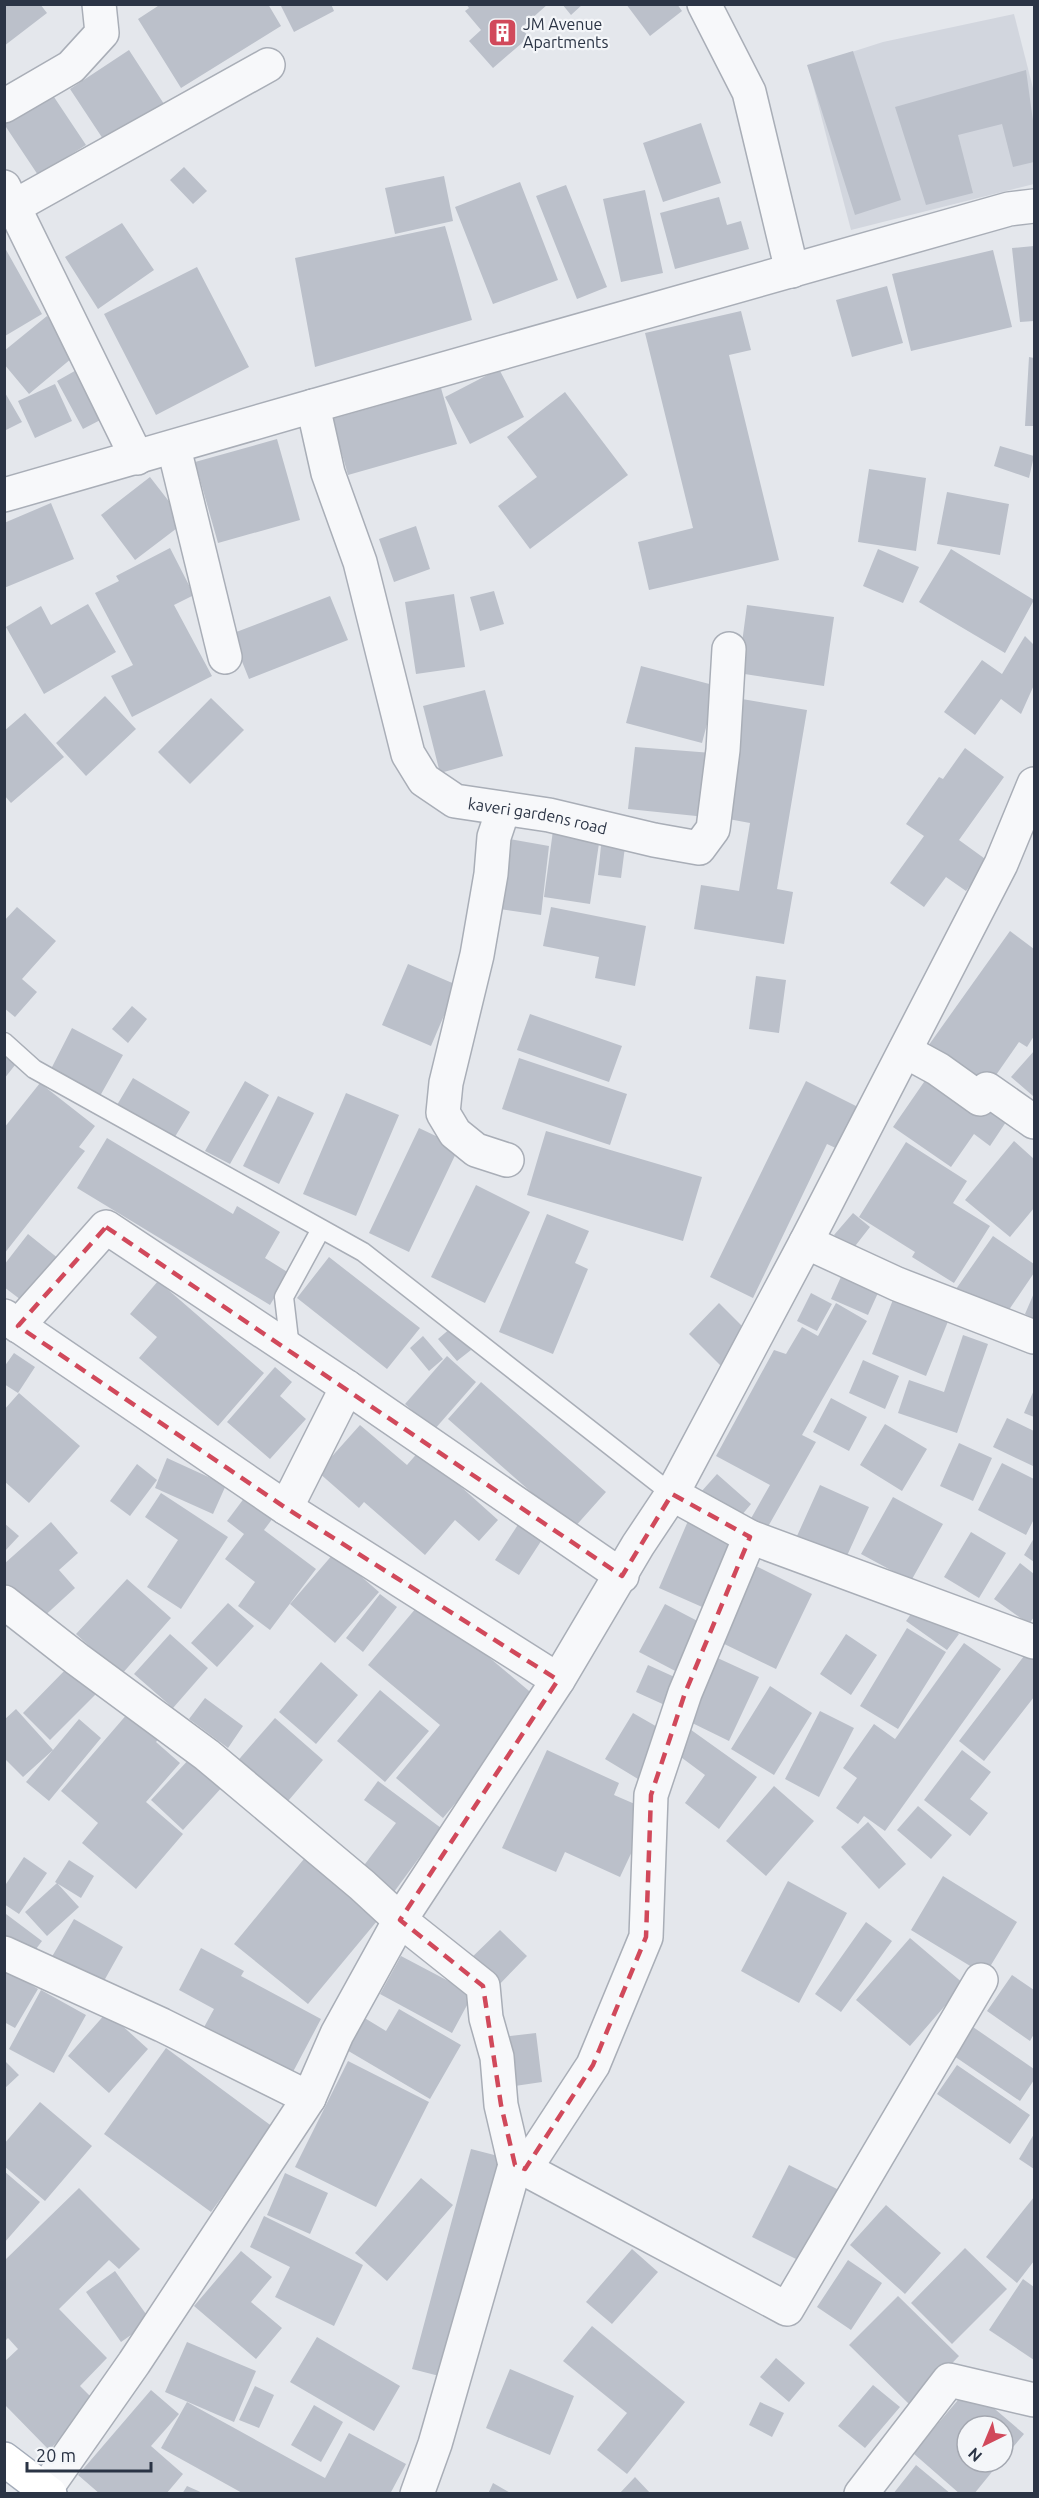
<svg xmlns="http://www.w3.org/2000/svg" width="1039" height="2498" font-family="Ubuntu,sans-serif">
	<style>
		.built { fill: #d2d6de }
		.building { fill: #bbc0ca }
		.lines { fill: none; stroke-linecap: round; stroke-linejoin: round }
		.service-casing { stroke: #a9aeb7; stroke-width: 21 }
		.minor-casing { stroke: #a9aeb7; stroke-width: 36 }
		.tertiary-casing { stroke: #a9aeb7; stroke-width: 36 }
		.primary-casing { stroke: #a3abb8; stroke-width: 36 }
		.service { stroke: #f7f8fa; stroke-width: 18 }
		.minor { stroke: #f7f8fa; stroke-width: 33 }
		.tertiary { stroke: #f7f8fa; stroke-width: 33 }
		.primary { stroke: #fff; stroke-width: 33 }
		.marked { fill: none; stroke: #d1495b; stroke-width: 4.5; stroke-dasharray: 12 8; stroke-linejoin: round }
		.labels { text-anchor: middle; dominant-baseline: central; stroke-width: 4.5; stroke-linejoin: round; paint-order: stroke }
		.poi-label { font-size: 16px; fill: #2b3445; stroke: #f4f6f9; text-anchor: start }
		.street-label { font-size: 16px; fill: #2b3445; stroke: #f4f6f9 }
	</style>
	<rect width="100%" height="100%" fill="#e4e7ec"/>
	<path class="built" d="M1014,14L1034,92V184L851,230L808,66L883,42Z"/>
	<path class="building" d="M4,4H40L47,13L4,46Z
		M161,4H268L281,26L181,88L138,19Z
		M280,4H331L334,11L294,32Z
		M466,4H548L521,28L529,37L493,68L469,41L481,30L465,11L469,8Z
		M562,4H583L571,15Z
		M626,4H677L682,11L650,36Z
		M129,50L164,104L105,142L70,89Z
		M853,51L901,200L855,215L807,65Z
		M1026,70L1034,128V162L1013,167L1002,124L958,135L973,193L926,205L895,107Z
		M50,91L86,145L38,175L4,124V120Z
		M701,123L721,183L663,202L643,143Z
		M184,167L207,191L193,204L170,180Z
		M444,176L453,221L395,234L385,188Z
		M520,182L558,280L493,304L455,207Z
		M566,185L607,287L577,299L536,196Z
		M645,190L663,273L621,282L603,199Z
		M719,197L727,225L741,221L749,249L675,269L660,213Z
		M122,223L154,270L98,309L65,257Z
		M445,226L472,320L315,367L295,258Z
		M1034,246V321L1020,322L1012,248Z
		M5,248L42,314L5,336Z
		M993,250L1012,327L911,351L892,274Z
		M197,267L249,367L156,415L104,314Z
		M887,286L903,343L852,357L836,300Z
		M741,311L751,350L729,355L779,560L649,590L638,542L693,528L645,333Z
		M47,316L78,353L29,394L4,364V351Z
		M1029,357L1034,358V426H1025Z
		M80,368L108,416L83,429L57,381Z
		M499,369L524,417L470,444L445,397Z
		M55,384L72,421L35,438L18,401Z
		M441,388L457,444L348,475L332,419Z
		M4,391L22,422L4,431Z
		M565,392L628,475L530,549L498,506L537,477L507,437Z
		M277,439L300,520L218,543L195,462Z
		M1000,446L1034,456L1029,478L994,466Z
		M869,469L926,478L916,551L858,542Z
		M150,477L185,522L135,560L101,515Z
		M947,492L1009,504L1000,555L937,544Z
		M51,503L74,559L4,588V523Z
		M416,526L430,569L394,582L379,539Z
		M170,548L194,595L174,605L212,676L132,717L111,676L133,665L95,593L119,581L116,576Z
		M878,549L919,567L903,603L863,586Z
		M951,549L1034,600L1005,653L919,602Z
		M494,591L504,624L480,631L470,597Z
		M454,594L465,667L416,674L405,602Z
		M330,596L348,640L249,679L231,634Z
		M88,604L116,652L44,694L6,627L41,606L51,625Z
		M747,605L834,617L824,686L738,673Z
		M1025,636L1034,645V685L1021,714L1001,699L975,735L944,712L982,660L1002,674Z
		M641,666L717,686L702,743L626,723Z
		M485,690L503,756L440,773L423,706Z
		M105,696L136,729L86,776L56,743Z
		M211,698L244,730L190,784L158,752Z
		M742,699L807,710L777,889L793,892L784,944L694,929L701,885L739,891L750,823L723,818Z
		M25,713L64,757L11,803L4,795V731Z
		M635,747L712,753L706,817L628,809Z
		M965,748L1004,777L959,840L988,861L966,891L946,877L924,907L890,883L924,836L906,824L939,777L943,779Z
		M554,823L601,830L590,904L544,897Z
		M602,836L626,839L621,878L598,875Z
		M504,838L549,846L541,915L492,908Z
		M17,907L56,941L22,979L37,992L15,1017L4,1008V921Z
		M551,907L646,926L635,986L595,978L599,957L543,946Z
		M1010,931L1034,949V1036L1027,1047L1019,1042L980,1098L921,1056Z
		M408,964L457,985L431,1046L382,1025Z
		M756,976L786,980L779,1033L749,1029Z
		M132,1006L147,1019L128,1043L112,1029Z
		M530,1014L622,1046L609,1082L517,1050Z
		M72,1028L123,1055L100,1096L51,1069Z
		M4,1048L19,1060L4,1079Z
		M1034,1051V1095L1033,1096L1011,1077Z
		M519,1058L627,1094L610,1145L502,1109Z
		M933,1069L1014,1110L990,1146L974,1134L951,1167L893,1127Z
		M133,1078L190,1112L173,1140L117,1105Z
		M245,1081L269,1095L230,1164L205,1151Z
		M806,1081L860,1108L840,1150L827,1144L753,1298L710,1277Z
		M40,1083L95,1126L79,1147L85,1151L4,1254V1128Z
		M346,1093L399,1115L356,1216L303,1194Z
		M278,1096L314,1113L279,1184L243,1166Z
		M419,1128L459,1147L409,1252L369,1233Z
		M546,1131L702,1177L683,1241L527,1195Z
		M107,1138L233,1214L237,1206L280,1232L265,1258L289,1273L270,1305L77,1188Z
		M1014,1141L1034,1159V1208L1010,1237L965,1200Z
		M906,1142L967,1181L953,1203L990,1226L954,1283L912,1257L915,1252L859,1217Z
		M476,1185L530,1212L485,1303L431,1277Z
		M853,1213L870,1227L852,1250L834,1235Z
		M547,1214L589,1231L575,1263L588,1269L553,1354L499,1332Z
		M28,1234L59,1259L25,1303L4,1287V1265Z
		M993,1236L1034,1264V1273L1002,1320L956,1289Z
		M329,1257L420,1328L387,1369L297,1298Z
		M845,1268L882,1284L868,1315L831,1299Z
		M158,1281L264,1373L218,1426L139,1358L157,1337L130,1314Z
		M811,1293L832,1304L817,1331L797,1321Z
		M1034,1293V1319L1025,1314Z
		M894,1297L949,1319L926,1376L872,1354Z
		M719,1303L751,1335L721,1366L689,1334Z
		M836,1303L867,1321L802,1435L816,1442L765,1532L749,1522L770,1485L716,1456L774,1350L786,1354L802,1327L818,1336Z
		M452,1327L471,1350L457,1361L438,1339Z
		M963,1335L988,1344L957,1433L898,1413L909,1380L944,1392Z
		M423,1336L443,1359L429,1371L410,1348Z
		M14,1353L35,1367L18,1393L4,1384V1367Z
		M447,1356L476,1382L434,1430L405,1404Z
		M863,1360L899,1376L885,1409L849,1393Z
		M275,1367L292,1382L280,1396L306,1419L270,1459L227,1422Z
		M481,1382L606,1492L573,1529L448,1419Z
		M1034,1390V1417L1024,1413Z
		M19,1393L80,1446L29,1503L4,1481V1410Z
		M831,1398L867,1417L849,1451L813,1432Z
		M1007,1418L1034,1431L1033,1466L993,1447Z
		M885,1424L927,1449L902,1491L860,1465Z
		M360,1425L407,1465L420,1450L498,1520L479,1541L455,1520L425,1555L364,1502L359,1508L318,1472Z
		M959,1443L992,1458L973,1501L940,1486Z
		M167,1458L226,1485L213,1514L155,1488Z
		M1002,1463L1034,1479V1519L1026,1535L978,1510Z
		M137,1464L157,1480L130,1516L110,1501Z
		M717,1474L751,1504L736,1522L701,1492Z
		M820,1485L869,1507L846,1558L797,1536Z
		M161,1493L228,1537L181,1609L147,1587L178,1540L145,1517Z
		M245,1497L273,1518L264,1530L316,1569L270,1630L238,1606L255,1582L225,1559L244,1534L227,1521Z
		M893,1497L943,1524L911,1581L861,1554Z
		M523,1517L547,1532L519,1575L495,1560Z
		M688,1521L737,1543L709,1610L659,1588Z
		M51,1522L78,1553L59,1570L75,1588L40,1620L4,1582V1564Z
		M4,1523L19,1536L4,1552Z
		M971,1532L1006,1553L979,1598L944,1577Z
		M1034,1538V1562L1024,1555Z
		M334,1553L379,1592L335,1643L290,1604Z
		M1020,1563L1034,1574V1617L1029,1624L994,1599Z
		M752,1564L812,1594L776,1669L716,1640Z
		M127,1579L171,1618L121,1675L76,1634Z
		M380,1594L397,1607L363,1652L346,1638Z
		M422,1601L541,1701L443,1818L396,1778L440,1725L368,1665Z
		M228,1603L254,1626L217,1667L191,1643Z
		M665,1604L707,1626L681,1674L639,1652Z
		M918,1604L959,1634L947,1650L906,1621Z
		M907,1628L946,1652L898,1729L860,1706Z
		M170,1634L208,1668L173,1708L134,1674Z
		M846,1634L877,1655L851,1695L820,1674Z
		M964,1643L1001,1669L885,1831L864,1816L858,1824L836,1808L857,1778L843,1768L874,1724L895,1739Z
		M1034,1643V1697L984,1761L959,1741Z
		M711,1655L759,1677L729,1741L682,1718Z
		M321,1662L358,1695L316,1744L279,1712Z
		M70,1665L98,1692L50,1740L23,1713Z
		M648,1665L679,1679L667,1706L636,1692Z
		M770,1686L812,1713L774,1775L731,1749Z
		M380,1690L429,1731L385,1782L337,1741Z
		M205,1698L243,1726L228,1748L189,1719Z
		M16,1709L53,1750L79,1719L101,1738L49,1801L26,1782L53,1750L23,1777L4,1758V1720Z
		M820,1711L854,1728L819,1797L785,1779Z
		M128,1713L159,1738L156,1742L180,1763L146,1802L183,1834L136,1889L82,1843L98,1823L61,1791Z
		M633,1713L666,1732L638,1779L605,1759Z
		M275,1718L323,1760L283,1807L234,1765Z
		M687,1727L757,1777L719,1829L685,1803L705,1775L670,1749Z
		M547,1750L619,1783L614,1795L651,1811L620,1877L565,1852L556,1872L502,1848Z
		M962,1750L991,1772L970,1799L988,1813L970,1836L924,1800Z
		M192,1756L224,1785L183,1830L151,1800Z
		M378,1781L441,1828L394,1892L362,1868L396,1823L364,1800Z
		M774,1786L814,1821L766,1876L726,1841Z
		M918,1806L952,1835L931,1859L897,1830Z
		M868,1822L906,1864L879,1889L841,1847Z
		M308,1854L382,1915L308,2004L234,1944Z
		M24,1857L47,1873L19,1914L4,1904V1887Z
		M69,1860L94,1876L81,1898L55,1882Z
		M943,1876L1017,1922L985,1975L911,1930Z
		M788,1881L847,1913L799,2003L741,1971Z
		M57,1883L79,1907L47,1936L25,1912Z
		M6,1914L42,1941L27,1961L4,1944Z
		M74,1919L123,1947L100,1988L50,1960Z
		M866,1922L892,1941L841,2012L815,1994Z
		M500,1930L527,1956L494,1990L466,1963Z
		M910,1938L964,1984L910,2046L856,2000Z
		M201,1948L244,1971L241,1976L321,2019L285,2087L197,2040L214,2009L179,1990Z
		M401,1956L473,1994L452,2033L380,1994Z
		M4,1968L38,1989L15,2028L4,2022Z
		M1012,1975L1034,1990V2034L1030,2041L987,2011Z
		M41,1990L86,2015L54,2073L9,2049Z
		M399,2009L461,2045L430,2099L345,2049L363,2017L386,2031Z
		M107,2012L148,2049L109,2093L68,2056Z
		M973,2027L1034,2069V2080L1020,2101L954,2056Z
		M536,2033L542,2082L508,2087L501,2037Z
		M166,2048L273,2127L211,2212L104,2134Z
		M4,2060L19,2075L4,2089Z
		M348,2061L429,2102L376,2207L295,2167Z
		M957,2065L1030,2115L1010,2144L937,2094Z
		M40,2102L92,2146L45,2201L4,2166V2144Z
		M1034,2134V2169L1019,2159Z
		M471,2149L506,2158L447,2378L412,2369Z
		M789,2165L839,2190L802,2262L752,2237Z
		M4,2171L40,2202L4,2243Z
		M285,2173L328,2193L310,2234L267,2215Z
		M421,2178L453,2205L387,2281L355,2253Z
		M79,2188L140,2249L119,2269L109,2260L59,2309L107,2358L80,2386L97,2403L49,2450L4,2404V2362L18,2349L8,2338L4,2342V2261Z
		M1034,2197V2261L1017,2283L986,2257Z
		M886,2205L941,2253L905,2294L850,2245Z
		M264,2216L363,2265L334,2326L275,2297L290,2267L250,2247Z
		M965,2248L1007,2289L952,2344L911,2303Z
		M632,2249L658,2272L612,2324L586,2302Z
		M241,2251L272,2277L251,2302L282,2328L256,2359L194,2306Z
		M848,2260L882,2283L851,2330L817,2307Z
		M115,2271L151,2321L121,2342L86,2292Z
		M1023,2279L1034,2287V2360L989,2330Z
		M898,2296L959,2356L911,2406L849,2345Z
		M592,2326L685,2402L627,2474L597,2450L627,2413L563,2361Z
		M317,2337L400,2386L374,2431L290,2382Z
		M187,2342L256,2371L234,2422L165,2392Z
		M776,2358L805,2383L789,2402L760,2377Z
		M510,2369L574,2396L550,2455L486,2428Z
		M873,2385L900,2407L865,2448L838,2426Z
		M255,2386L274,2395L259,2428L239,2420Z
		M969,2387L1024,2434L1003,2459V2426H967V2462H1000L974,2494H960L913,2453Z
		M151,2390L179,2414L151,2446L183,2474L166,2494H100L78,2475Z
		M187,2402L325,2478L349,2433L406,2464L390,2494H244L161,2448Z
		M760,2402L784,2413L772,2437L749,2425Z
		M314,2405L343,2422L321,2462L291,2445Z
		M916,2465L951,2494H893Z
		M635,2477L651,2494H619Z
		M493,2483L512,2494H488Z
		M187,2486L205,2494H182Z"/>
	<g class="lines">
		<defs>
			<path id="service" d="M4,1042L34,1069L363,1252L672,1494
				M290,1348L284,1297L321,1229"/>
			<g id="minor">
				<path d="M704,4L749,92L792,271"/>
				<path d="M4,106L71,67L102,33L99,4"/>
				<path d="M4,187L137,458"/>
				<path d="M15,206L268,65"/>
				<path id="s1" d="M313,406L328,473L360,562L408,754L424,780L455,801L549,815L654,840L699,848L713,829L723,750L729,649"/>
				<path d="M174,448L225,657"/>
				<path d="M503,810L494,837L491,874L477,955L446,1083L443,1113L455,1133L476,1150L507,1160"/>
				<path d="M905,1051L938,1069L980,1099L987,1089L1034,1122"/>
				<path d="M806,1242L897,1284L1034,1337"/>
				<path d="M4,1316L286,1508L558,1680"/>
				<path d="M18,1326L106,1227L347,1387L622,1576"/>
				<path d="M672,1494L750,1537L1034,1642"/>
				<path d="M286,1508L347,1387"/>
				<path d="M4,1602L77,1659L207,1755L362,1885L400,1920L483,1986L486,2018L497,2057L501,2105L515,2165"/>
				<path d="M4,1953L162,2025L309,2098"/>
				<path d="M525,2169L787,2309L981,1980"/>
				<path d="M45,2490L134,2363L309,2098L337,2034L400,1920L558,1680L638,1545L672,1494L806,1242L1001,864L1034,784"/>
				<path d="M417,2494L435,2444L515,2165L525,2169L593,2065L646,1937L651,1795L685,1693L750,1537"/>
				<path d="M861,2494L949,2380L1034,2400"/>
			</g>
			<path id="tertiary" d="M4,495L313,406L1009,209L1034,206"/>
			<path id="primary" d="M4,2459L50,2494"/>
		</defs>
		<use href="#service" class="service-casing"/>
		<use href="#minor" class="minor-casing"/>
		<use href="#tertiary" class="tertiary-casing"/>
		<use href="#primary" class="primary-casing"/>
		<use href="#service" class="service"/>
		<use href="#minor" class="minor"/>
		<use href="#tertiary" class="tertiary"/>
		<use href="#primary" class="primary"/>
	</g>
	<path class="marked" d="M106,1227L622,1576L672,1494L750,1537L685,1693L651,1795L646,1937L593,2065L525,2169L515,2165L501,2105L483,1986L400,1920L558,1680L286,1508L18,1326Z"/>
	<defs>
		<symbol id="building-square" viewBox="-11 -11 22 22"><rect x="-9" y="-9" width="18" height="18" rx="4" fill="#d1495b" stroke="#f4f6f9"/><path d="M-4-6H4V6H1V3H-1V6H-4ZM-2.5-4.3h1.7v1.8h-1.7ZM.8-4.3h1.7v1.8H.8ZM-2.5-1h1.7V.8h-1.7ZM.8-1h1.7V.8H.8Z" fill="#fff"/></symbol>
	</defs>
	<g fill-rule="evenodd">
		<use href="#building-square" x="486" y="16" width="33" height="33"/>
	</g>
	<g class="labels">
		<g class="poi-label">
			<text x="523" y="24">JM Avenue<tspan x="523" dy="18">Apartments</tspan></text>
		</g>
		<g class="street-label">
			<text stroke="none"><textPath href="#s1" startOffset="513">kaveri gardens road</textPath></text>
		</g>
	</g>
	<rect width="1039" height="2498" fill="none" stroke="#2b3445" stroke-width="12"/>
	<g transform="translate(985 2444) rotate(223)"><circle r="28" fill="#f4f6f9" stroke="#a4a8b1" stroke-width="1.5"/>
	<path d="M0-4.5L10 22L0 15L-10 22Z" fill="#d1495b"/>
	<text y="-9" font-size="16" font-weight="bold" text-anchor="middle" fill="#2b3445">N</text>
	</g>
	<path d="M27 2462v9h124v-9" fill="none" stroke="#2b3445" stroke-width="3"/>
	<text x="36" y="2462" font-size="18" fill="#2b3445" stroke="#f4f6f9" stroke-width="4.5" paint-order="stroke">20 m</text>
</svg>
